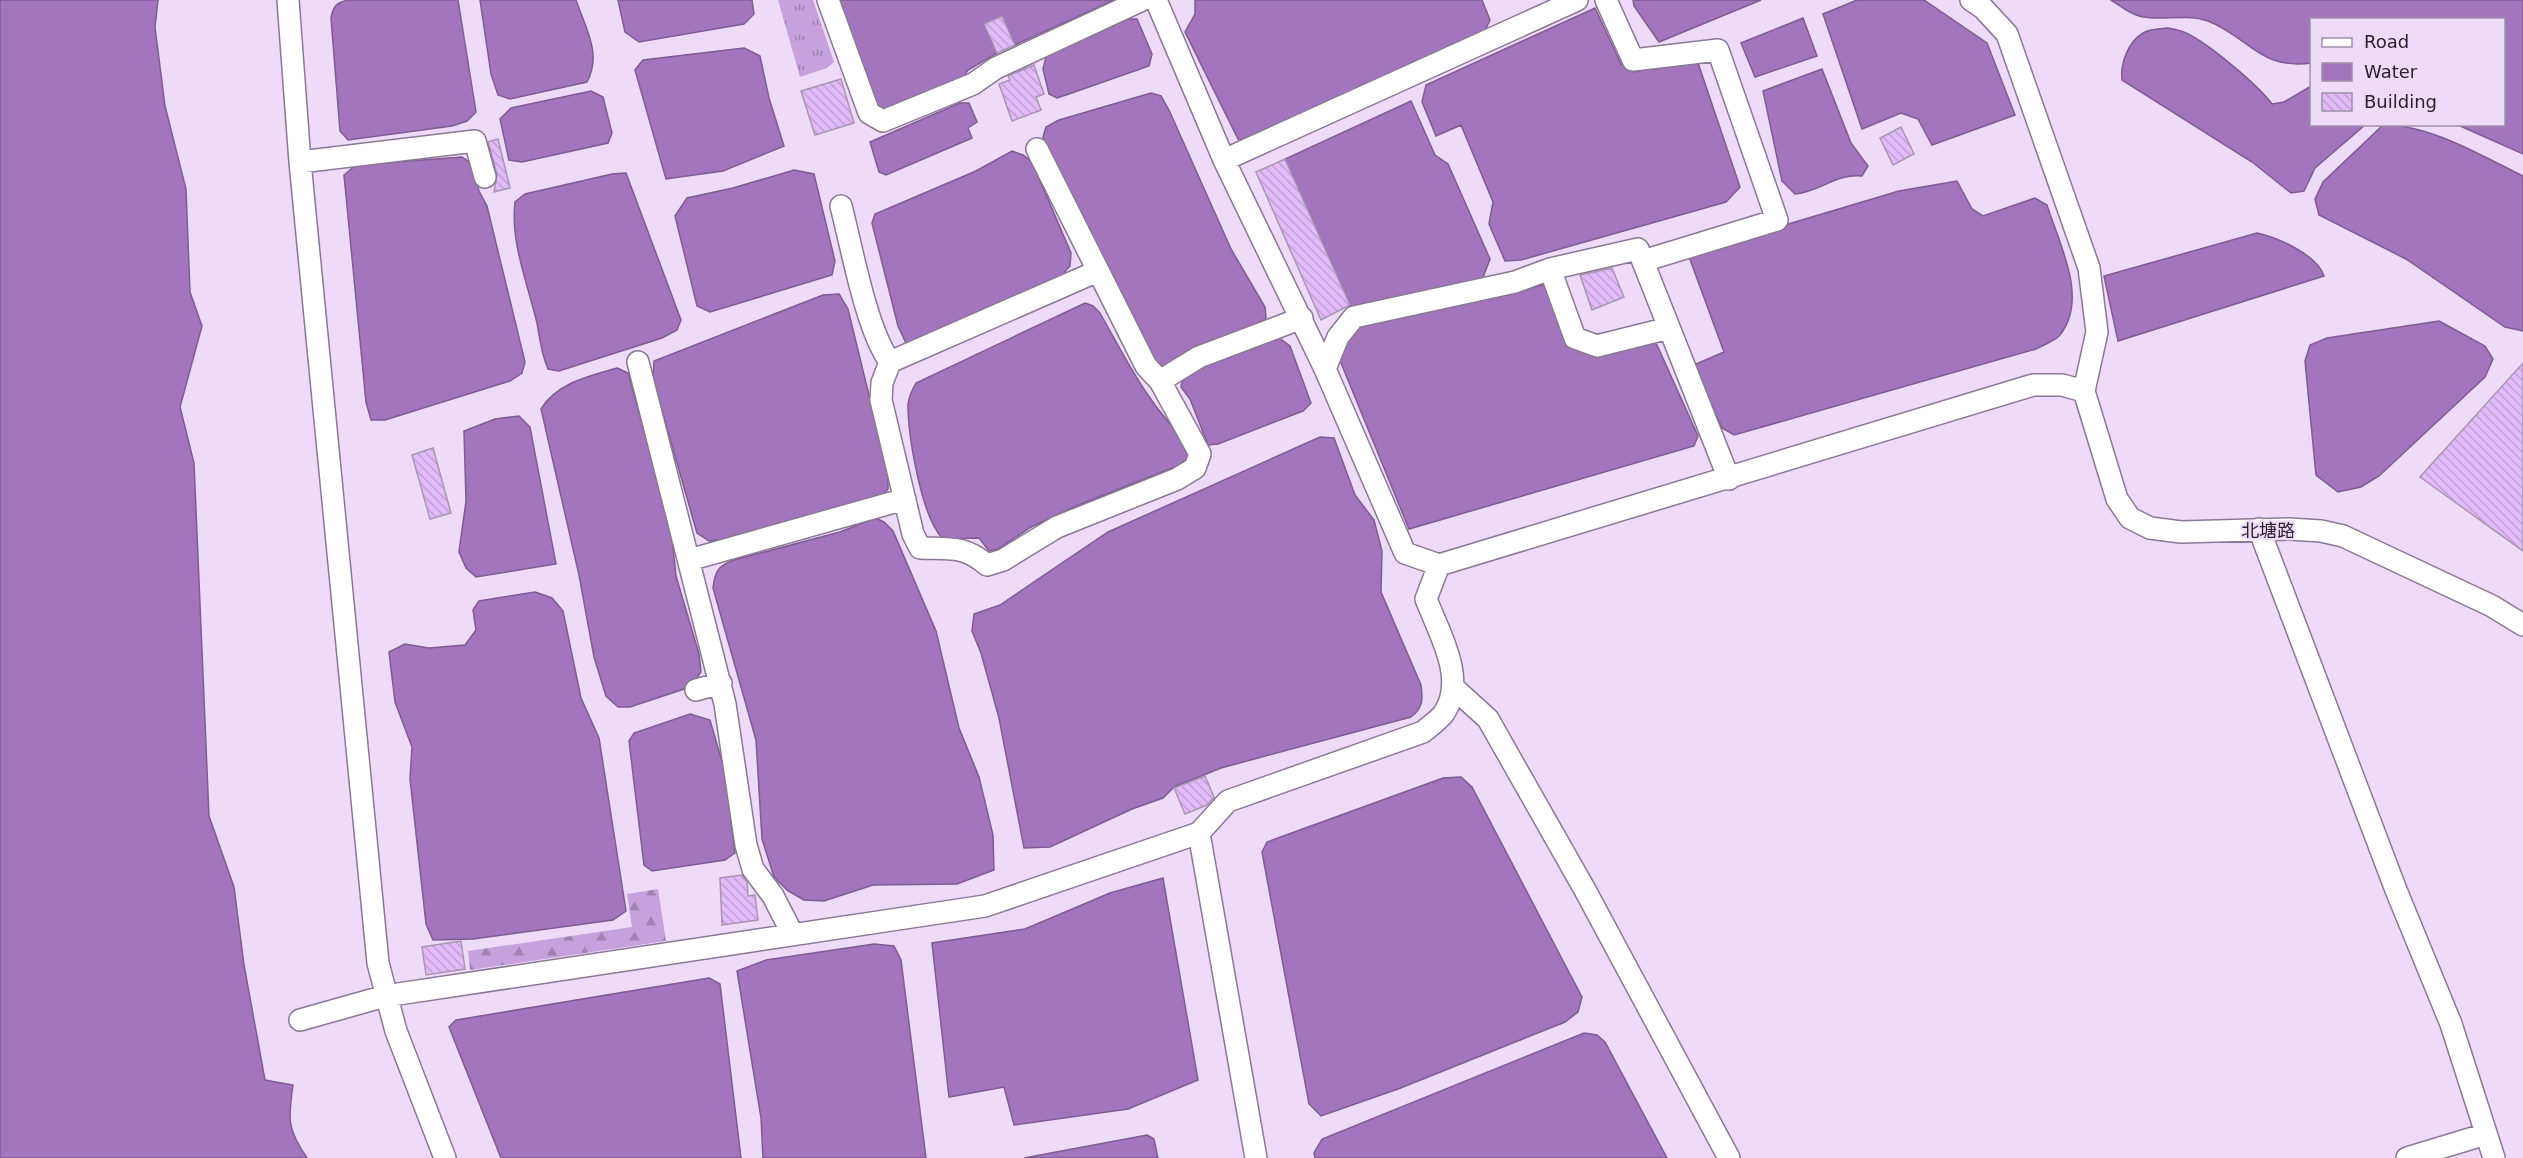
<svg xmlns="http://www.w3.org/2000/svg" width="2523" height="1158" font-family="'DejaVu Sans','Noto Sans SC',sans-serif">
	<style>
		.grass { fill: url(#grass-tufts) }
		.forest { fill: url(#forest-firs) }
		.water { fill: #a375bc; stroke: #7e5c91; stroke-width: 1.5 }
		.building { fill: url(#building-back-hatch); stroke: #a795b2; stroke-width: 1.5 }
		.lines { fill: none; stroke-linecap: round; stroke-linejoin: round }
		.minor-casing { stroke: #8a7894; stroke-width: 24 }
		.minor { stroke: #fff; stroke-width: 21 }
		.labels { text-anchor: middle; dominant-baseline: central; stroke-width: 4.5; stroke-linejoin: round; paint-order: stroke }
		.street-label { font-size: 18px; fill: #29212d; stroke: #eedbfa }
	</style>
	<defs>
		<pattern id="grass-tufts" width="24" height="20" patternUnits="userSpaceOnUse" patternTransform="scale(1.5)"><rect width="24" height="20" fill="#c6a1db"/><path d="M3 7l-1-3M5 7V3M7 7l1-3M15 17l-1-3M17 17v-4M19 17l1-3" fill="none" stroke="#a183b2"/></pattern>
		<pattern id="forest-firs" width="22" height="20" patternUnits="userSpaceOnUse" patternTransform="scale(1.5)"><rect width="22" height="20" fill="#c6a1db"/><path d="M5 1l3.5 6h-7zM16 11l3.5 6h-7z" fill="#a183b2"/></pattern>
		<pattern id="building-back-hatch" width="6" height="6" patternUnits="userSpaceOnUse" patternTransform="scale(1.5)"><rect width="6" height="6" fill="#e1baf7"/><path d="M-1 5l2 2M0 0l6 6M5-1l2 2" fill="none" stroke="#c1a0d4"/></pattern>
	</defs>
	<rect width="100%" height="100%" fill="#eedbfa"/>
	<path class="grass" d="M778,0H813L834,62L827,68L800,77Z"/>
	<path class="forest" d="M658,889L666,941L470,970L468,951L632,927L627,894Z"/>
	<path class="water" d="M0,0H158L155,27L165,106L186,189L190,292L202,326L180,407L194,463L209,816L234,887L244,965L265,1080L293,1085C288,1119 287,1129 307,1158H0Z
		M349,0H458L476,112L467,121L452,126L348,140L340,131L331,18C333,6 337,2 349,0Z
		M480,0H576C586,29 602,54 587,82L510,99L498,95L491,74Z
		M618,0H752L754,14L744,24L639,42L625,32Z
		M836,0H1114L1015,45L1002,16L984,24L997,53L968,70L960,83L883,112L872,103Z
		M1195,0H1482L1490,20L1483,35L1253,140L1238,139L1185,32L1195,14Z
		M1633,0H1761L1659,42L1634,6Z
		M1857,0H1924L1987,43L2015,115L1932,145L1918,119L1901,113L1862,129L1823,14Z
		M2111,0H2523V154L2458,125L2504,124V20H2312L2311,63C2259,70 2249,37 2208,21C2184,13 2160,22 2139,16C2130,14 2119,5 2111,0Z
		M1595,8L1621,64L1634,72L1696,57L1740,187L1726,202L1521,260L1505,261L1489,224L1493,202L1461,125L1436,136L1422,102L1426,85Z
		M1803,18L1817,56L1755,77L1741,43Z
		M1120,19H1137L1152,54L1149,66L1066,95L1057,98L1049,94L1043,69L1048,49Z
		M2168,28C2173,29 2180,30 2186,33C2208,43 2258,85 2272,104L2284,102L2311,86L2312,124L2365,125L2315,168L2304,191L2291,193L2252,162L2122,80C2120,64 2128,42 2143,33C2149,29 2160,29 2168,28Z
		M744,48L760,56L769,98L784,146L723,171L666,179L635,70L643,60Z
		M1822,69L1851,143L1868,166L1862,176C1833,174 1823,191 1795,194L1782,181L1763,91Z
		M591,91L603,97L612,133L608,143L522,162L509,160L500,119L511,108Z
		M1151,93L1161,96L1169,110L1231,249L1265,307L1266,318L1251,330L1170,366H1159L1150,358L1077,213L1043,137L1046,127L1059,120Z
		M1411,101L1435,155L1448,164L1490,259L1482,280L1351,307L1285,159Z
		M960,103H969L977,122L968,128L972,138L886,175L879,172L870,142Z
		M2383,125C2429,124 2482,156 2523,176V331L2505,327L2406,259L2319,215L2315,199L2323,182Z
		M1012,151L1023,155L1032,162L1071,253L1070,266L1060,277L924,345L906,343L898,326L872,223L875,214L976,171Z
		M462,157L472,164L479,191L487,206L525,362L522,373L510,381L385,420H371L366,402L344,175L356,165Z
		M794,170L814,174L835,261L832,275L710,312L697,306L675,216L687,198L733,188Z
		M626,173L681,320L677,330L662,338L559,371L548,369C541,353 540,339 537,323C528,285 510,241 515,202L525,194L612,174Z
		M1957,181L1972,209L1983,216L2035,198L2047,205C2059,244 2089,298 2060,335C2055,341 2043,345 2036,349L1734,435L1722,428L1694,365L1724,352L1688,254L1899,191Z
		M2257,233C2279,238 2317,255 2324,276L2118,341L2104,276Z
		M1543,285L1550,289L1570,343L1645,337L1657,345L1698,436L1694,446L1409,529L1339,358L1354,327Z
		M839,294L848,309L888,473V489L879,500L733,538L709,541L697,533L653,379L654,361L823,295Z
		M1085,303L1093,306L1100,313C1125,357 1150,409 1189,443L1190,461L1076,506L1031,527L998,549L989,551L979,538L943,539C921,517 908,435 908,404C909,396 912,390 916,383Z
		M2439,321L2485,346L2493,359L2485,377L2379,476L2361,487L2338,492L2316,475L2305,361L2310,345L2327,338Z
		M1278,337L1290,346L1311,403L1303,411L1218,444L1208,445L1190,399L1181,387L1184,374L1194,367Z
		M617,368L628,373L671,528L676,576L699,654L701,672L690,687L630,707H618L606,696L594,657L579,575L541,409C557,383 589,376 617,368Z
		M519,416L530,427L556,564L476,577L466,568L459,552L466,501L464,431L495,419Z
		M1320,437L1334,438L1355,495L1374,520L1382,551L1381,592L1421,685C1423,699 1423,708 1411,717L1221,768L1174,787L1163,798L1132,809L1050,847L1024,848L999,718L981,653L972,631L974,614L1000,605L1108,532Z
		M875,518L884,522L893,531L936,631L959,728L979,777L993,835L994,870L957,884L873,885L824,901L804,900L788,891L774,877L762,839L756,740L713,588C715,571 718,566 734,560L840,532Z
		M535,592L552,598L563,611L581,698L599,738L626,911L613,920L473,939L433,940L426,924L410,779L412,747L395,702L389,652L405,644L429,648L465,645L476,630L473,610L479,601Z
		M690,714L710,720L725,772L735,853L725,860L652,871L644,865L629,741L634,733Z
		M1461,777L1472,787L1582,997L1578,1012L1565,1022L1398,1089L1321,1116L1309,1104L1262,852L1267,842L1443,778Z
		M1163,878L1198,1080L1128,1109L1014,1125L1004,1087L949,1097L932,943L1025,929L1110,893Z
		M874,944L894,946L901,960L926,1158H763L761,1118L737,971L766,960Z
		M709,978L720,984L741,1158H501L449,1027L456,1020Z
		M1584,1033L1597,1035L1605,1042L1667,1158H1315L1314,1153L1322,1139Z
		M1147,1135L1154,1139L1158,1158H1024Z"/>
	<path class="building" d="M1002,16L1015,45L997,53L984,24Z
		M1034,65L1044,94L1036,97L1041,110L1012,121L999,84L1010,80L1008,76Z
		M841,79L854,123L815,135L801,91Z
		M1901,127L1914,154L1893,165L1880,138Z
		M498,139L510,188L494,192L497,174L488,142Z
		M1285,159L1350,305L1321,320L1256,172Z
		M1612,268L1624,297L1592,310L1580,275Z
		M2523,363V551L2420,477Z
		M433,448L451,513L430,519L412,455Z
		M1205,776L1214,797L1207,805L1185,814L1174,788Z
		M742,875L747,882L748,896L755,895L758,920L722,925L720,878Z
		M461,941L465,969L426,975L422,947Z"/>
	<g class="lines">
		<defs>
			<path id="minor" d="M288,0L300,162L378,963L396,1031L445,1158
				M828,0L869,113L883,121L973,84L996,68L1142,0
				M1156,0L1224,160L1325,369L1405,553L1439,565
				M1606,0L1633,60L1718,50L1777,220L1643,261
				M1971,0L1983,8L2007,34L2089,268L2097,332L2084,391
				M1224,160L1577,0
				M300,162L475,141L485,177
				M841,206C852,248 866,329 890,362L882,383L881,400L913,534L920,548C948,549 964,545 987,565L1003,560L1057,527L1177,479L1195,468L1200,454L1160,381L1146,366L1037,149
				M1550,269L1575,338L1597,346L1669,328
				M638,362L725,704L746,845L753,869L773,896L792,933
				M890,362L1098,271
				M1325,369L1338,337L1354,317L1515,282L1550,269L1638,249L1729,479
				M1160,381L1199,357L1302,318
				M2084,391L2117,499L2130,518L2150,528L2181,532L2289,529L2321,531L2343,536L2492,606L2523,625
				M2259,529L2396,890L2451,1024L2494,1158
				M689,560L905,499
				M1455,689L1488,719L1585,890L1729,1158
				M696,690L721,683
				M1199,833L1256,1158
				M300,1020L385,996L985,906L1199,833L1228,801L1423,732C1430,726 1439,720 1444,713C1467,679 1439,633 1426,599L1439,565L2033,385H2062L2084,391
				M2407,1158L2486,1134"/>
		</defs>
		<use href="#minor" class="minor-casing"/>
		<use href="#minor" class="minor"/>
	</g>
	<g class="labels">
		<g class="street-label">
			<text x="2268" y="530">北塘路</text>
		</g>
	</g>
	<rect x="2310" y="18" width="195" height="108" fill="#eedbfa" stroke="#9f91a8" stroke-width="1.5"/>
	<rect x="2322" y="38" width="30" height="9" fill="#ffffff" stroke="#9f91a8" stroke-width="1.5"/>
	<text x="2364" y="48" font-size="18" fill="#29212d">Road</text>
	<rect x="2322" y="63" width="30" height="18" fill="#a375bc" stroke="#9f91a8" stroke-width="1.5"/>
	<text x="2364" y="78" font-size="18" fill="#29212d">Water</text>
	<rect x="2322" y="93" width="30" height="18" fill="url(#building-back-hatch)" stroke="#9f91a8" stroke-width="1.5"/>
	<text x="2364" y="108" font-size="18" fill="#29212d">Building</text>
</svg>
